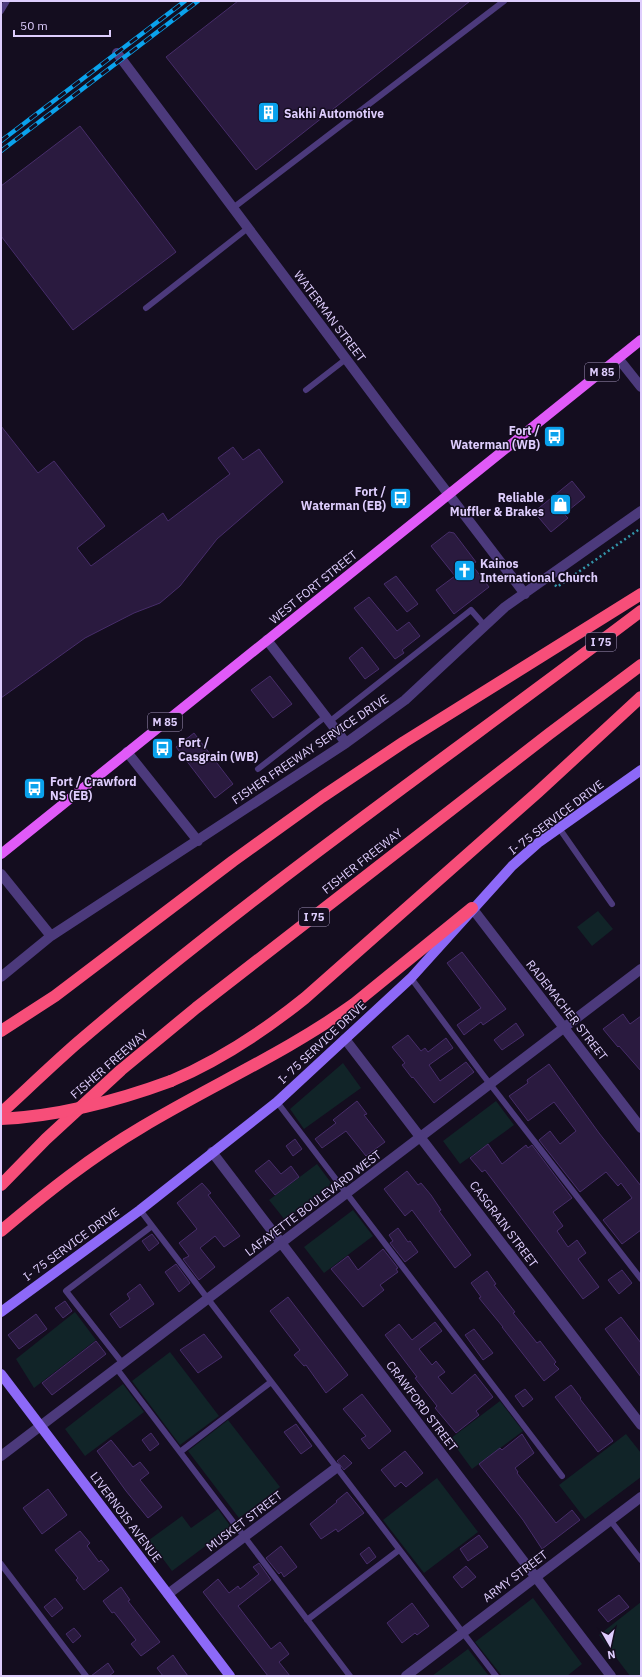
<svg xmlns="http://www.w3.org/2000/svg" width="642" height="1677" font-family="'IBM Plex Sans',sans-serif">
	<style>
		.green { fill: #112428 }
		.building { fill: #2a1a3f; stroke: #472d6a }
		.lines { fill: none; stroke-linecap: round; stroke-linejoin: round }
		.path { stroke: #3397ab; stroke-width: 2.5; stroke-dasharray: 2 3; stroke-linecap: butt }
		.lane { stroke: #4c3a7c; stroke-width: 6 }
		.street { stroke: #4c3a7c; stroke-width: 10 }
		.secondary { stroke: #8d69f8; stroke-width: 10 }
		.primary { stroke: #e05af8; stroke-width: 10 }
		.highway { stroke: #f74e79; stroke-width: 12 }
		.rail-casing { stroke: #0aa2ec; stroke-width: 4.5 }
		.rail { stroke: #140d1f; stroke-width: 3; stroke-dasharray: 9; stroke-linecap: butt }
		.highway-bridge { stroke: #f74e79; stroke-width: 12 }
		.labels { text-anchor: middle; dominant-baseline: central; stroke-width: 3; stroke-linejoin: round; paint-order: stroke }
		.shield { fill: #140d1f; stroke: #a193ba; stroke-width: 1 }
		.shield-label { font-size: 11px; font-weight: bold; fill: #decdfd }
		.poi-label { font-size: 12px; font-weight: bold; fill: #decdfd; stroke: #140d1f; text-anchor: start }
		.street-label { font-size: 12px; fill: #decdfd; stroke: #140d1f }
	</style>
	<rect width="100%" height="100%" fill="#140d1f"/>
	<path class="green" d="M598,911L613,929L592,946L577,927Z
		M343,1063L361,1088L304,1129L290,1109Z
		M496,1101L514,1125L460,1164L443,1141Z
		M317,1164L332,1184L285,1220L269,1200Z
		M353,1210L373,1236L324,1273L304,1247Z
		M75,1312L96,1340L34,1388L16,1359Z
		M170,1352L219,1416L180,1445L132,1381Z
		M123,1384L144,1412L85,1456L65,1429Z
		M500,1401L523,1431L472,1469L450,1439Z
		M228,1420L280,1487L239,1518L188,1451Z
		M626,1434L641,1453V1477L585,1519L559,1485Z
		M437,1478L478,1532L424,1573L383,1520Z
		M218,1509L231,1527L172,1571L149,1540L182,1516L191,1528Z
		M533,1598L582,1664L567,1676H502L475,1642Z
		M641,1602V1676H630L599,1635Z
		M468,1649L489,1676H432Z"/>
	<path class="building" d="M238,1H470L256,170L166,57Z
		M80,126L176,252L73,330L1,236V186Z
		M1,426L38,473L54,461L105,526L77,548L91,566L163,513L168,521L230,474L218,458L233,447L243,460L259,449L283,482L217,539L180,586L160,603L134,613L85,638L1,698Z
		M572,481L585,497L564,514L568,518L551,532L534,512Z
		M449,532L454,533L476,562L472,565L489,587L454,614L436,590L455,576L431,546Z
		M396,576L418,604L407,612L384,584Z
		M369,597L397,631L409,622L420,636L402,650L404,653L395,659L354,608Z
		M362,647L379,669L365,679L349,658Z
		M270,676L292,704L273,718L251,690Z
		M194,733L233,784L215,798L176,747Z
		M462,952L506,1009L483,1025L481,1022L464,1035L457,1025L481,1008L447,963Z
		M623,1014L630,1024L641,1016V1071L619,1046L618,1047L603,1029Z
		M516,1023L524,1035L502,1050L494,1040Z
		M408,1035L421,1051L425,1048L428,1052L446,1038L453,1048L429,1065L440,1081L466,1062L474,1072L434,1103L413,1077L412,1078L402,1065L405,1063L392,1047Z
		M549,1064L599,1133L641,1186V1230L622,1244L603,1220L632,1198L621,1183L618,1186L606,1172L580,1192L539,1140L550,1131L560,1144L576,1131L554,1102L528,1121L509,1096L528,1083L527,1080Z
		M357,1101L367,1114L364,1115L385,1142L366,1156L346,1131L322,1148L315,1139L336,1123L333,1120Z
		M295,1139L302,1149L293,1156L286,1146Z
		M488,1144L502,1164L526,1145L528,1148L532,1145L572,1198L553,1212L563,1226L557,1231L568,1247L577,1240L586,1253L578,1259L599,1287L583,1299L485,1170L482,1172L470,1158Z
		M269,1160L281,1174L291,1166L299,1177L275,1195L255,1171Z
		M407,1171L418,1185L421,1183L431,1195L441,1210L439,1211L471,1255L455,1268L412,1210L405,1216L384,1189Z
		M202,1183L211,1193L208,1195L240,1236L224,1247L215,1236L200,1248L215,1267L199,1280L183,1259L189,1256L179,1243L197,1229L177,1203Z
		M398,1228L408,1242L410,1241L418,1252L405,1262L390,1243L393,1241L389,1235Z
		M152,1234L159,1243L149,1251L142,1241Z
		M383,1249L398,1268L396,1269L398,1272L380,1285L384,1290L363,1307L331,1269L348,1256L358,1270Z
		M176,1264L190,1283L179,1292L165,1272Z
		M622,1270L632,1283L619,1294L608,1280Z
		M487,1271L496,1284L494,1285L515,1312L513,1313L537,1343L540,1341L556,1362L554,1364L559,1369L544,1381L502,1327H503L479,1298L481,1297L471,1283Z
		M140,1284L154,1304L120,1328L110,1314L130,1299L127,1294Z
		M288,1297L348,1375L326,1393L306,1365L304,1366L294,1355L300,1350L270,1311Z
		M65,1301L72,1311L63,1318L55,1308Z
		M36,1314L47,1329L19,1349L8,1335Z
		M621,1317L641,1343V1377L605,1329Z
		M435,1322L442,1331L419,1349L432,1365L436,1361L445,1372L438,1377L452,1394L475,1374L493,1397L476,1411L479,1415L456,1433L435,1408L437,1406L415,1378L417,1377L385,1335L399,1324L412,1340Z
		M474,1329L493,1353L483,1360L465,1335Z
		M204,1334L222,1357L198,1373L180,1350Z
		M96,1341L106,1354L52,1395L42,1383Z
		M571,1385L581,1398L580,1399L613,1441L598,1452L555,1397Z
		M525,1389L533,1399L523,1407L515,1396Z
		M362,1394L391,1431L369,1449L361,1439L366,1436L343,1409Z
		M296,1424L312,1446L301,1454L284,1432Z
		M151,1433L159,1444L150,1451L142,1440Z
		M522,1434L534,1453L515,1468L518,1472L517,1473L556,1523L572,1510L580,1520L542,1549L523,1520L479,1464L500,1448L502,1450Z
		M111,1440L133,1467L140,1462L149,1473L140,1480L162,1507L148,1518L126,1491L97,1451Z
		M405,1451L423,1473L406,1487L401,1482L395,1487L381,1470Z
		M344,1455L352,1463L344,1470L337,1461Z
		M48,1489L67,1515L42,1534L23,1508Z
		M347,1492L364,1513L338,1532L336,1529L321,1539L310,1524L337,1502L336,1501Z
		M80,1531L90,1543L87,1546L99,1562L101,1560L109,1570L84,1590L76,1580L78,1578L55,1550Z
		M479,1535L488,1547L468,1561L460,1549Z
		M281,1546L297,1567L284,1577L281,1572L279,1574L266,1558Z
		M369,1547L376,1557L367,1564L360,1554Z
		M259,1563L271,1580L238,1606L271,1649L280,1642L289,1654L279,1662L290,1676H268L203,1592L218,1579L229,1593L238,1586L240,1589L259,1574L253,1567Z
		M466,1566L476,1577L462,1588L453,1577Z
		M121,1587L130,1600L128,1601L160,1642L141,1656L131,1644L136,1640L114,1612L112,1613L103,1601Z
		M619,1595L629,1607L608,1622L598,1610Z
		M55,1598L63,1608L52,1617L44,1607Z
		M412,1603L429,1626L417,1635L415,1633L402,1643L387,1623Z
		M74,1628L81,1636L73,1643L66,1634Z
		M173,1655L182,1668L188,1676H163L157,1668Z
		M108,1663L114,1672L109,1676H91Z"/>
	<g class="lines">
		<path class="path" d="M555,585L557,587L641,528"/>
		<path class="lane" d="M1,11L7,1
			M233,208L504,1
			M146,308L248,228
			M306,390L346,359
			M329,722L471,610L485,626
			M258,769L325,717
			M559,828L612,904
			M411,978L483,1075L641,1279
			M277,1102L562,1476
			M140,1210L496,1676
			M123,1364L66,1291L152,1226
			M117,1369L350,1676
			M180,1452L271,1382
			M610,1520L641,1560
			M1,1564L86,1676
			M307,1620L399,1550"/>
		<path class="street" d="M117,53L394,423L525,594
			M618,358L641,387
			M267,640L346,743
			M127,752L198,841
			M1,874L51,936
			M472,908L641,1128
			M1,977L51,936L346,743L405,700L505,607L641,511
			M345,1039L641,1425
			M212,1152L611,1676
			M1,1456L641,969
			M168,1594L336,1468
			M406,1676L641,1497"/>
		<path class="secondary" d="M1,1312L140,1210L277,1102L411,978L512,866L538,843L641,770
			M1,1374L230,1676"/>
		<path class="primary" d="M1,854L641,340"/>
		<path class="highway" d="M1,1031L55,996L233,861L322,797L404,742L641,594
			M171,1081C220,1060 264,1031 305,998L538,792L641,697
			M1,1113C26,1090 51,1066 76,1044C257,889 452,754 641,611
			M1,1185L46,1139L121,1070L196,1008L549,734L641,665
			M1,1231C46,1193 91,1157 142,1127C212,1085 287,1052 354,1004L472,908"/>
		<defs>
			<path id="rail" d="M1,141L185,1
				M1,151L198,1"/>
		</defs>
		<use href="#rail" class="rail-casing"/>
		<use href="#rail" class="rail"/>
		<path class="highway-bridge" d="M1,1119C59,1116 117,1101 171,1081"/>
	</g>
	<defs>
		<symbol id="building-square" viewBox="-11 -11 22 22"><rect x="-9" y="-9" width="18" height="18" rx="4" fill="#0aa2ec" stroke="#140d1f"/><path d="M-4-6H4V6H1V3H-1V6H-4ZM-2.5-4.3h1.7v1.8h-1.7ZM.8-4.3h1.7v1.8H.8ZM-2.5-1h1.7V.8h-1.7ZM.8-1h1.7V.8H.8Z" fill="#fff"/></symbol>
		<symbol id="bus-square" viewBox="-11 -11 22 22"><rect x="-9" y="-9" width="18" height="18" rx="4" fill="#0aa2ec" stroke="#140d1f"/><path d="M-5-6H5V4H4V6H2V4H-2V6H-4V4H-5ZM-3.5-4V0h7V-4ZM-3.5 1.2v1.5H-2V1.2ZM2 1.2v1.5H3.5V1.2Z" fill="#fff"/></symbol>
		<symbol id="shop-square" viewBox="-11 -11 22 22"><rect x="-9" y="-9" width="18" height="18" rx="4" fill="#0aa2ec" stroke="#140d1f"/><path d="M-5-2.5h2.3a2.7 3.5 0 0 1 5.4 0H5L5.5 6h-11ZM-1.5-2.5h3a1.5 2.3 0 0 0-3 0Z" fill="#fff"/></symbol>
		<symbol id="church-square" viewBox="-11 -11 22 22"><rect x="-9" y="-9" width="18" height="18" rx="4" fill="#0aa2ec" stroke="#140d1f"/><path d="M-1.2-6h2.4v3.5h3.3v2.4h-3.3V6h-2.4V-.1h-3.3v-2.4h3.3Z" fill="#fff"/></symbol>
	</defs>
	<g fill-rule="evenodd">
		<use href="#building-square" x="256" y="100" width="25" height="25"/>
		<use href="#bus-square" x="542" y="424" width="25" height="25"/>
		<use href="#bus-square" x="388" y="486" width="25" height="25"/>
		<use href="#shop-square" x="548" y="492" width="25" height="25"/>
		<use href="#church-square" x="452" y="558" width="25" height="25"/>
		<use href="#bus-square" x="150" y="736" width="25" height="25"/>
		<use href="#bus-square" x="22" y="776" width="25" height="25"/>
	</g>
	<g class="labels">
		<g class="shield">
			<rect x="585" y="363" width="34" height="18" rx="3"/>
			<rect x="586" y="633" width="30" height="18" rx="3"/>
			<rect x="148" y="713" width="34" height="18" rx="3"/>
			<rect x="299" y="908" width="30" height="18" rx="3"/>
		</g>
		<g class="shield-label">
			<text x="602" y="372">M 85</text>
			<text x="601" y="642">I 75</text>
			<text x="165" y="722">M 85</text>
			<text x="314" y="917">I 75</text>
		</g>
		<g class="poi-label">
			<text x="284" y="113">Sakhi Automotive</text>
			<text x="540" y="430" text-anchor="end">Fort /<tspan x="540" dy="14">Waterman (WB)</tspan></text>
			<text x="386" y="491" text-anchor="end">Fort /<tspan x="386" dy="14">Waterman (EB)</tspan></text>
			<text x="544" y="497" text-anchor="end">Reliable<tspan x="544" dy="14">Muffler &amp; Brakes</tspan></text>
			<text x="480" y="563">Kainos<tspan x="480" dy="14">International Church</tspan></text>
			<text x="178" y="742">Fort /<tspan x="178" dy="14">Casgrain (WB)</tspan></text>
			<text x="50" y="781">Fort / Crawford<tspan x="50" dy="14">NS (EB)</tspan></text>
		</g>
		<g class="street-label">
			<text transform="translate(330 316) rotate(53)">WATERMAN STREET</text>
			<text transform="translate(313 587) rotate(-39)">WEST FORT STREET</text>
			<text transform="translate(310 749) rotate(-34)">FISHER FREEWAY SERVICE DRIVE</text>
			<text transform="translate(556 817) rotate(-37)">I- 75 SERVICE DRIVE</text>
			<text transform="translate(362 861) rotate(-38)">FISHER FREEWAY</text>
			<text transform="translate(567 1010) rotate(52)">RADEMACHER STREET</text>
			<text transform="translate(322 1042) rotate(-43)">I- 75 SERVICE DRIVE</text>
			<text transform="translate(109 1064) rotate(-41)">FISHER FREEWAY</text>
			<text transform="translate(313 1203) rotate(-37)">LAFAYETTE BOULEVARD WEST</text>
			<text transform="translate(504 1224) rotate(53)">CASGRAIN STREET</text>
			<text transform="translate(71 1244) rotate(-36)">I- 75 SERVICE DRIVE</text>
			<text transform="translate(422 1406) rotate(53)">CRAWFORD STREET</text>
			<text transform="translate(126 1517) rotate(53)">LIVERNOIS AVENUE</text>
			<text transform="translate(244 1521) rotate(-37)">MUSKET STREET</text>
			<text transform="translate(515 1576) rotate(-37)">ARMY STREET</text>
		</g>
	</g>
	<rect width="642" height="1677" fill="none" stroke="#decdfd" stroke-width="4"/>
	<g transform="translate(610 1645) rotate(171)" stroke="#140d1f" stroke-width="3" paint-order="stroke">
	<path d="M0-3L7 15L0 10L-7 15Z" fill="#decdfd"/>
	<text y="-6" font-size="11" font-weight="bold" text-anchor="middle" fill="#decdfd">N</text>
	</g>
	<path d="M14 30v6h96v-6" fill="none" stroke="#decdfd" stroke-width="2"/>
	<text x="20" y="30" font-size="12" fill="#decdfd" stroke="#140d1f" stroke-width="3" paint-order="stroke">50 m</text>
</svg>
